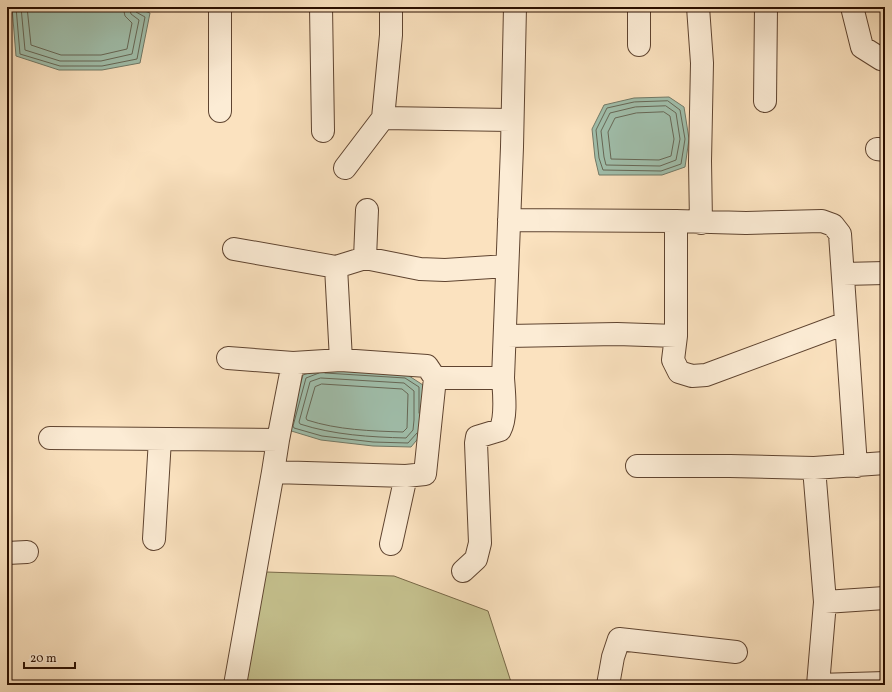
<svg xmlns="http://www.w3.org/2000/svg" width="892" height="692" font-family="Vollkorn,serif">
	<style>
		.green { fill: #c5c18e; stroke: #786847 }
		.water { fill: #a0bfac; stroke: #717967 }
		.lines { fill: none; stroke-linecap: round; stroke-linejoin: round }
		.shore { stroke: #666756; stroke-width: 1 }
		.minor-casing { stroke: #5f4430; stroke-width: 24 }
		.minor { stroke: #fcecd5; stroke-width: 22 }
	</style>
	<rect width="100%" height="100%" fill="#fbe2bf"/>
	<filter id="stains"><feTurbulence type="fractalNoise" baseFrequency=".005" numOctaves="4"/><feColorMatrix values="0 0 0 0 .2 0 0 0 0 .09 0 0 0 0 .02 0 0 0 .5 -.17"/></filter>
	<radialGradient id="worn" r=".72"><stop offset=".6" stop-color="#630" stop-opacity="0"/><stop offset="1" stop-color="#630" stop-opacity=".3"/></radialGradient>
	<path class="green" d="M266,572L394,576L488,611L512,685H242Z"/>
	<path class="water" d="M12,7H134L150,13L140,63L102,70H59L16,56Z
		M669,97L684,107L689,139L685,167L662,175H599L595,158L592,129L604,105L634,98Z
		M320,369L406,374L423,385L421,435L411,447L373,446L321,440L288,430L303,375Z"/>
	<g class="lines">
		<path class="shore" d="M16,7L20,54L60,66H102L137,59L145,17L136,12L134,7
			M21,7L25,50L60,61H101L132,54L139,20L131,14L129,7
			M27,7L31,45L61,55H101L127,49L132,23L125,16L123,7
			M668,101L680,110L685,139L681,164L661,171L603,170L599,158L596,130L607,108L634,102Z
			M666,106L676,113L680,139L676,160L660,166L606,165L604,157L601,131L610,113L635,107Z
			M664,112L670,116L674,139L671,156L659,160L611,159L608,132L615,118L636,113Z
			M319,373L306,378L293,426L294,428L322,436L373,442L408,443L417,433
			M325,373L405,378L419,387V413
			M321,378L404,383L414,391V420L413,430L406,438C370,437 334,435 300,424L299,422L310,382Z
			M322,384L402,389L408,394L407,428L403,432C371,431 338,430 307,420L306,418L315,387Z"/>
		<defs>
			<path id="minor" d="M321,7L323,131
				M698,7L702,63L700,161L701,223
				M852,7L862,47L881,59L885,60
				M639,45V7
				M765,101L766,7
				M220,111V7
				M383,118L391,35V7
				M877,149L885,150
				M345,168L383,118L512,120
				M509,220L676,221V336L673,360L679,372L692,376L706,375L846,323
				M676,221L746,223L822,221L833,225L840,234L856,466
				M234,249L336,267L365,258L367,210
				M365,258L420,269L445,270L507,266
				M336,267L341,360
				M843,274L885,273
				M505,336L617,334L676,336
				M228,358L293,363L341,360L427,366L435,378L425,474L406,476L273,472
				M435,378H503L512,147L515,7
				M50,438L278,440
				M637,466H730L814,468L885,463
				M814,468L825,602L818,685
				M154,539L160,439
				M391,544L406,476
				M7,553L27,552
				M463,571L476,559L480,543L476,443L477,437L500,430C507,417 504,393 503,378
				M825,602L885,598
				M235,685L273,472L278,440L293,363
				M608,685L613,657L619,639L736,652
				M818,685L885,683"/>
		</defs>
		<use href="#minor" class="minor-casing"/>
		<use href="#minor" class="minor"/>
	</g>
	<rect width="892" height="692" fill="none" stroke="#fbe2bf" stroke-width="24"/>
	<rect x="8" y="8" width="876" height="676" fill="none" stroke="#2b0f00" stroke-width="2"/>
	<rect x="12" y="12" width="868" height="668" fill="none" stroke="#2b0f00"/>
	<path d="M24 662v6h51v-6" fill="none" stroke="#2b0f00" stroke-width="2"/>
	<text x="30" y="662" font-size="12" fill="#2b0f00" stroke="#fcecd5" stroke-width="3" paint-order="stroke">20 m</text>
	<rect width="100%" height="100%" filter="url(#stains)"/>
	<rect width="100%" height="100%" fill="url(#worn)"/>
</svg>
